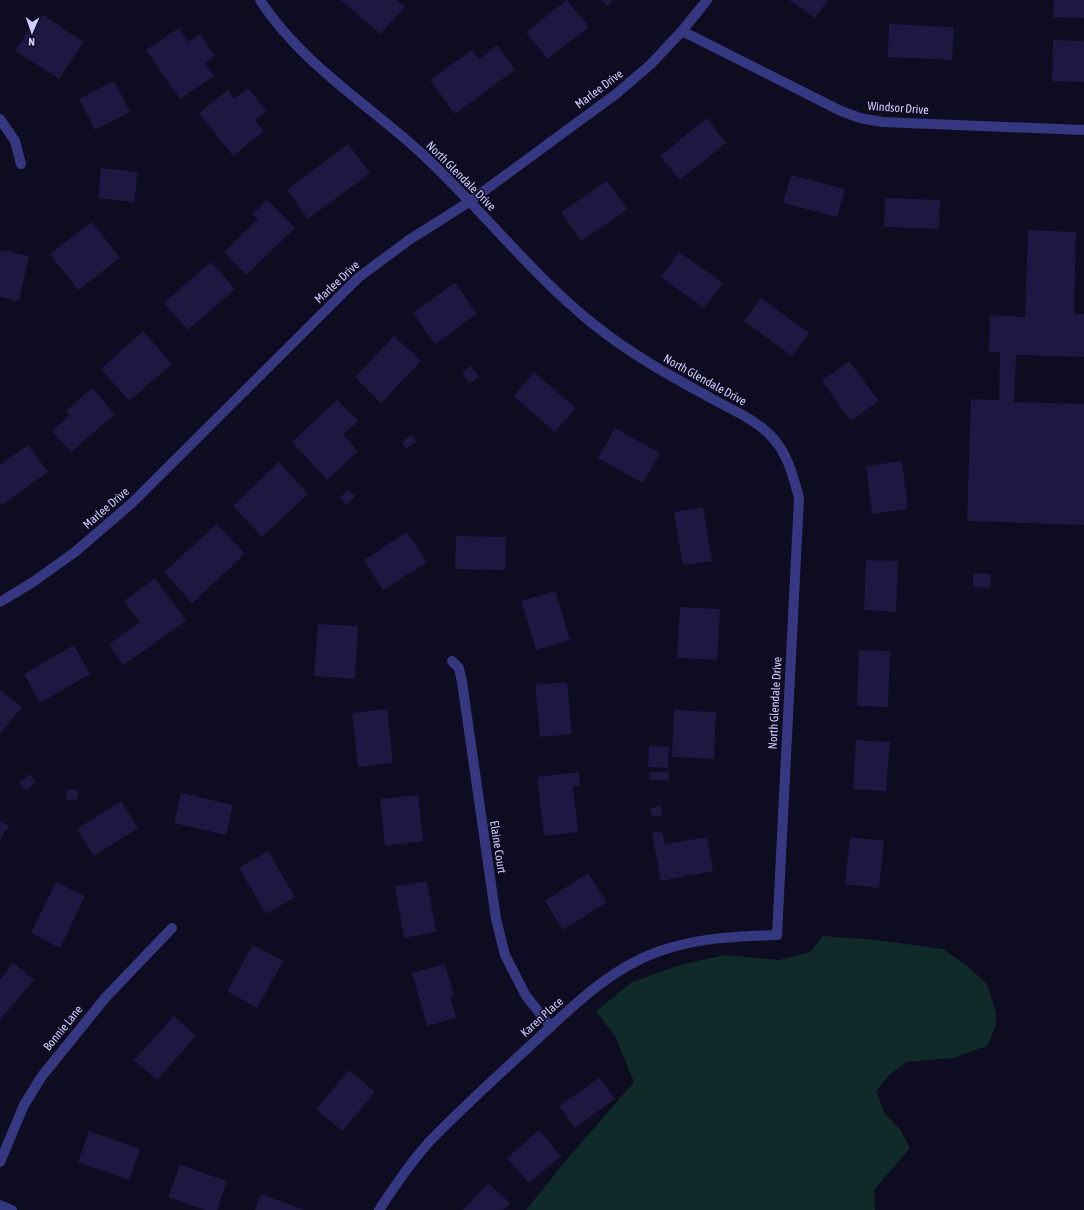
<svg xmlns="http://www.w3.org/2000/svg" width="1084" height="1210" font-family="'Asap Condensed',sans-serif">
	<style>
		.green { fill: #0f2a28 }
		.building { fill: #1d1742 }
		.lines { fill: none; stroke-linecap: round; stroke-linejoin: round }
		.minor { stroke: #353781; stroke-width: 10 }
		.labels { text-anchor: middle; dominant-baseline: central; stroke-width: 3; stroke-linejoin: round; paint-order: stroke }
		.street-label { font-size: 12px; fill: #cecbff; stroke: #0e0c20 }
	</style>
	<rect width="100%" height="100%" fill="#0e0c20"/>
	<path class="green" d="M823,936L877,940L943,949L966,965L987,984L996,1012V1026L987,1046L953,1058L906,1062L888,1076L876,1091L885,1114L900,1129L910,1148L874,1190L875,1210H526L568,1158L634,1082L615,1036L596,1011L632,982L680,965L725,955L779,960L810,952Z"/>
	<path class="building" d="M341,0H397L405,7L380,34Z
		M567,0L589,27L547,59L526,32Z
		M601,0H613L608,6Z
		M789,0H828L815,18Z
		M1054,0H1084V18L1053,17Z
		M40,13L84,42L59,79L15,51Z
		M889,24L954,27L952,60L888,57Z
		M179,28L188,42L200,34L215,56L205,63L214,76L180,99L146,50Z
		M1053,40L1084,41V82L1052,81Z
		M497,45L515,70L455,114L430,80L472,50L479,59Z
		M114,81L130,112L95,130L79,99Z
		M248,88L266,111L255,120L264,131L233,156L199,113L228,90L234,99Z
		M707,118L726,143L680,180L660,156Z
		M348,144L370,173L308,219L287,190Z
		M101,168L138,172L134,202L98,198Z
		M791,175L845,189L837,217L783,203Z
		M607,181L628,209L581,241L561,212Z
		M885,198L940,200L939,229L884,227Z
		M267,200L295,228L246,275L224,252L258,219L252,214Z
		M92,222L120,258L78,290L50,254Z
		M1028,230L1076,232L1074,314H1084V357L1016,355L1014,402L1084,404V525L967,521L971,399L999,400L1000,352H989L990,315L1025,317Z
		M0,250L29,256L19,301L0,297Z
		M679,252L723,283L704,308L661,277Z
		M211,262L235,289L188,330L164,303Z
		M455,283L477,314L435,344L413,313Z
		M761,298L809,333L792,356L744,321Z
		M143,331L172,364L129,401L101,369Z
		M394,336L421,361L381,403L355,377Z
		M849,361L879,401L851,421L822,381Z
		M471,366L479,377L470,383L462,373Z
		M534,372L576,408L555,432L514,396Z
		M92,388L115,414L71,452L52,431L70,415L66,411Z
		M337,400L358,421L343,435L358,451L327,480L292,442Z
		M615,428L660,453L643,483L598,458Z
		M412,435L416,442L406,449L402,442Z
		M28,445L48,472L2,505L0,502V465Z
		M902,461L908,509L872,514L866,466Z
		M279,462L308,494L262,537L233,506Z
		M348,490L355,496L347,505L339,498Z
		M703,507L712,561L683,565L674,512Z
		M217,524L245,554L192,603L164,572Z
		M407,532L427,562L383,590L364,560Z
		M456,536L506,537L505,570L455,569Z
		M866,560L898,561L896,612L864,610Z
		M973,573L991,574L990,588L973,587Z
		M155,578L186,621L123,665L109,644L140,622L124,601Z
		M555,591L570,640L536,650L521,601Z
		M680,607L720,609L717,660L677,658Z
		M318,624L358,626L355,679L314,676Z
		M74,645L90,674L40,703L24,674Z
		M859,650L890,651L888,707L857,706Z
		M567,682L572,734L540,737L535,685Z
		M0,690L22,707L0,734Z
		M387,709L393,763L358,767L352,713Z
		M674,710L716,712L714,759L672,757Z
		M856,740L890,742L886,791L853,789Z
		M649,746L669,747L668,768L648,767Z
		M579,772L580,786H573L578,832L544,836L537,777Z
		M649,772H669V780H649Z
		M30,774L36,782L26,791L19,783Z
		M66 795a6 6 0 1 1 12 0a6 6 0 1 1-12 0Z
		M181,793L233,805L226,835L174,823Z
		M418,795L423,841L385,846L380,799Z
		M121,801L138,828L94,856L77,829Z
		M661,806L663,815L652,817L650,808Z
		M0,821L9,826L0,840Z
		M662,831L665,844L707,837L713,871L661,881L652,833Z
		M850,837L884,841L879,888L845,884Z
		M268,851L295,897L266,914L239,868Z
		M588,873L607,902L563,930L545,901Z
		M427,881L436,932L404,938L395,886Z
		M56,882L85,896L60,948L31,933Z
		M253,945L283,961L257,1008L227,991Z
		M13,963L34,980L0,1020V979Z
		M445,964L454,996L450,997L456,1018L427,1026L412,973Z
		M174,1016L196,1036L157,1080L134,1060Z
		M349,1070L375,1092L342,1131L316,1109Z
		M599,1078L615,1099L575,1128L559,1106Z
		M539,1130L561,1156L529,1183L507,1158Z
		M89,1131L140,1149L129,1180L78,1162Z
		M180,1165L227,1181L217,1210H205L168,1197Z
		M488,1183L510,1203L503,1210H463Z
		M261,1194L305,1210H255Z"/>
	<g class="lines">
		<path class="minor" d="M260,0C300,62 365,102 419,151C479,206 529,272 592,323C629,353 667,374 709,397C728,408 753,418 769,434C787,451 793,475 799,498L777,935C737,936 695,938 657,952C609,969 569,1010 532,1044C497,1076 462,1108 429,1142C410,1163 394,1187 379,1210
			M682,31L841,111L860,118L882,122L1084,130
			M0,119L15,141L21,164
			M0,602L33,582L75,552L132,503L359,277L409,240L469,202L616,94L651,64L682,31L707,0
			M452,661L459,668L462,682L496,919L505,955L526,996L551,1027
			M0,1162L24,1105L42,1076L106,997L172,928
			M0,1205L12,1210"/>
	</g>
	<g class="labels">
		<g class="street-label">
			<text transform="translate(599 89) rotate(-37)">Marlee Drive</text>
			<text transform="translate(898 108) rotate(4)">Windsor Drive</text>
			<text transform="translate(461 176) rotate(45)">North Glendale Drive</text>
			<text transform="translate(337 282) rotate(-43)">Marlee Drive</text>
			<text transform="translate(705 380) rotate(29)">North Glendale Drive</text>
			<text transform="translate(106 508) rotate(-41)">Marlee Drive</text>
			<text transform="translate(775 703) rotate(-87)">North Glendale Drive</text>
			<text transform="translate(498 847) rotate(81)">Elaine Court</text>
			<text transform="translate(542 1017) rotate(-42)">Karen Place</text>
			<text transform="translate(63 1028) rotate(-51)">Bonnie Lane</text>
		</g>
	</g>
	<g transform="translate(32 32) rotate(182)" stroke="#0e0c20" stroke-width="3" paint-order="stroke">
	<path d="M0-3L7 15L0 10L-7 15Z" fill="#cecbff"/>
	<text y="-6" font-size="11" font-weight="bold" text-anchor="middle" fill="#cecbff">N</text>
	</g>
</svg>
